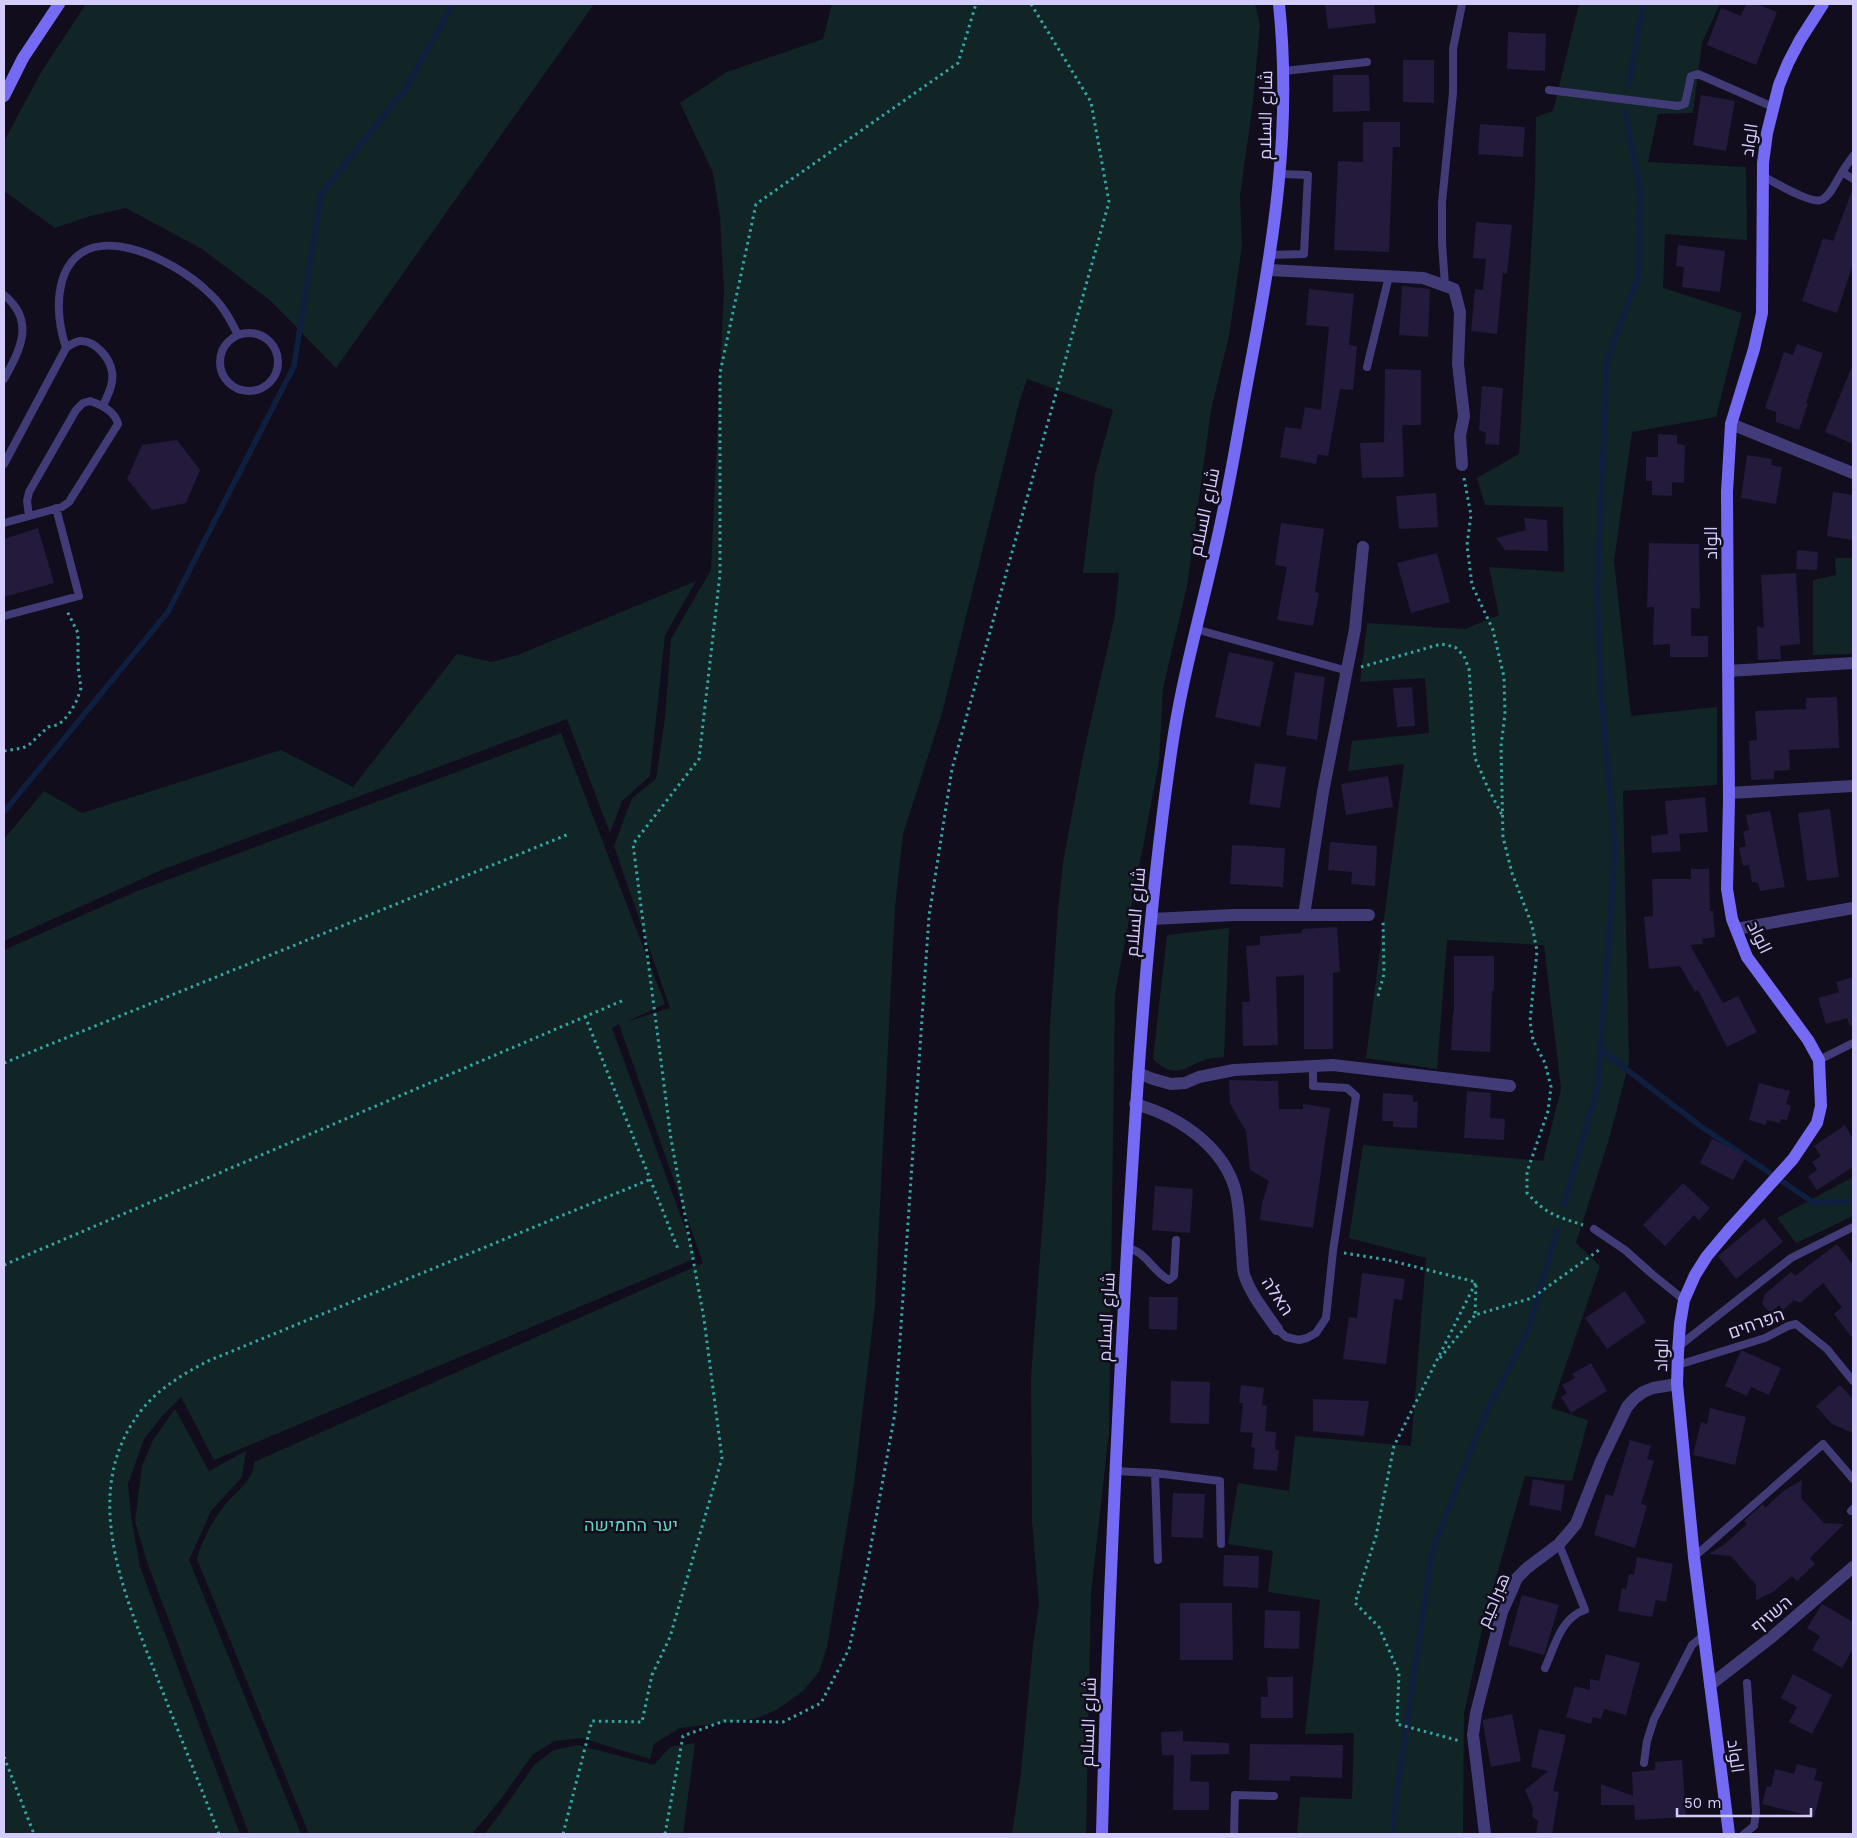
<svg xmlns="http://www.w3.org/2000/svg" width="1857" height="1838" font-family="'Work Sans',Cairo,Heebo,sans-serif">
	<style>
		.green { fill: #112526 }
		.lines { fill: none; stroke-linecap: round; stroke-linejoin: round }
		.stream { stroke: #0f1f3f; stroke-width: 5.5 }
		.building { fill: #231a3c }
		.path { stroke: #36a6a5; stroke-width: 3; stroke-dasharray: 2.5 4; stroke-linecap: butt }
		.lane { stroke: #413b78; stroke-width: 8 }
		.street { stroke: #413b78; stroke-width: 12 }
		.secondary { stroke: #756af4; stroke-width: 12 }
		.labels { text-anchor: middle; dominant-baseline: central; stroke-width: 5; stroke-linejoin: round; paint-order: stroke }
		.street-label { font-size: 18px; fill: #d4ccfb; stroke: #110d1d }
		.park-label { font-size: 18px; fill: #5fd5be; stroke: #110d1d }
	</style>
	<rect width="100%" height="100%" fill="#110d1d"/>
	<path class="green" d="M86,4H594L336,368L271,301L202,249L126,208L90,216L55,228L4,191V141L43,69Z
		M832,4H1255L1260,24L1253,102L1240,196L1242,245L1229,336L1211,410L1187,586L1163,688L1159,762L1115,994L1109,1432L1091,1593L1086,1834H1012L1021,1773L1033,1645L1039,1605L1032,1520L1031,1378L1046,1175L1050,1025L1058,911L1063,862L1084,751L1115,615L1119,573H1083L1095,474L1113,410L1027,379L1019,403L942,713L903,834L895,906L875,1305L854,1484L827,1647L819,1672L803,1691L778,1709L755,1719L680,1728L654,1744L650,1759L582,1738L555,1741L533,1754L501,1799L472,1834H309L197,1559C202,1540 212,1522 224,1506C234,1493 255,1480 254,1462L703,1263L619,1024L612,1028L696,1258L214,1460L181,1397L163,1415L144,1439L128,1484L131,1516L140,1567L240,1834H4V950L135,892L561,733L665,1004L626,1022L670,1008L614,846L632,798L656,779L665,718L671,639L711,570L724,289L720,217L713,173L680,103L727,72L823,39Z
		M1579,4H1720L1702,42L1693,113L1658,114L1648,162L1746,167L1747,240L1665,234L1663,288L1742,313L1716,417L1632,432L1614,561L1631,716L1717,707V785L1623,791L1629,1063L1609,1139L1576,1243L1600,1266L1551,1408L1588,1420L1572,1481L1525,1476L1485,1616L1464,1714L1463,1834H1297L1300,1797L1352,1799L1354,1733L1305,1734L1320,1600L1268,1592L1273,1551L1228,1544L1238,1483L1289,1491L1295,1436L1411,1446L1426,1258L1349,1238L1363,1145L1543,1161L1561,1089L1544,945L1447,940L1437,1069L1366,1058L1404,764L1348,771L1352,741L1429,733L1425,678L1360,682L1367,623L1465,629L1499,615L1489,567L1564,572L1563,507L1485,505L1477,478L1519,454L1535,185L1536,117L1553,111Z
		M1835,558H1853V654L1813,655V580L1836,575Z
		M696,581L665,635L650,776L622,801L610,833L567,719L164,869L4,941V839L44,791L82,813L281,750L353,787L457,654L491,662L518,655Z
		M1229,928L1224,1057C1219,1058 1213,1057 1208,1059C1184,1066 1177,1081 1153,1059L1167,935Z
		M1853,1177V1216L1796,1243L1777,1218Z
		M175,1409L209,1471L246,1451L242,1477L211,1511L189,1560L301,1834H249L147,1562L135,1521L142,1466L153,1440Z
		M695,1743L683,1834H484L497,1818L535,1764L554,1750L578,1745L654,1765L670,1747Z"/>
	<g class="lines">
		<path class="stream" d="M1629,85L1643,4
			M4,812L168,612L294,366L321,194L406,88L453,4
			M1600,1049L1699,1125L1814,1203L1853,1201
			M1564,1205L1598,1085L1615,850L1601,692L1597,594L1607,359L1639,275L1640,189L1625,112
			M1393,1834L1396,1798L1432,1552L1483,1419L1528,1330L1557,1230"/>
	</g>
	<path class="building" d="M1325,4H1374L1376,23L1328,29Z
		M1746,4H1757L1777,12L1756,65L1707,45L1721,8L1741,16Z
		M1508,32L1546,34L1545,71L1507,69Z
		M1403,60H1434V103L1403,102Z
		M1333,75H1369L1370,111L1333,112Z
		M1701,95L1735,101L1726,151L1693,145Z
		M1363,122H1400V147H1393L1389,252L1334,250L1338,161L1363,162Z
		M1480,124L1525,127L1523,157L1478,154Z
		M1852,191L1853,264L1837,313L1802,301L1823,238L1833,241Z
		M1476,222L1512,225L1507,274L1503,273L1497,334L1471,331L1475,289L1483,290L1486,259L1473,258Z
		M1678,245L1725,251L1720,292L1682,287L1684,267L1676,266Z
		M1402,286L1430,289L1428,337L1399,335Z
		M1309,289L1354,294L1349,345L1357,346L1353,390L1340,389L1328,456L1318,454L1316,464L1280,457L1285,427L1301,429L1305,407L1321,410L1329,327L1306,325Z
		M1797,344L1823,353L1806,403L1808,404L1799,430L1776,422V412L1765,408L1784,352L1793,355Z
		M1853,364V444L1825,432Z
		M1385,369L1421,370V425H1402L1404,477L1362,478L1360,443L1384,442Z
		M1482,386L1503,388L1499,445L1485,444L1486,433L1479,430Z
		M1658,434L1677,435V444L1685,445L1684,483L1672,482V496L1652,495V481H1646V457H1658Z
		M177,440L200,470L186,503L152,510L127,479L142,445Z
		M1747,455L1772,459L1771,465L1782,467L1776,504L1741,498Z
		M1833,492L1853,495V540L1827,536Z
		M1436,493L1438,527L1399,529L1396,496Z
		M1524,518L1547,520L1548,551L1505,550L1496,538L1526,530Z
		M1281,523L1324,529L1315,592L1319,593L1313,626L1277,620L1287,567L1275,565Z
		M38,528L54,583L4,597V539Z
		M1649,543L1699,544L1700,609L1691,608V636H1708V657H1670V644L1653,645L1654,607H1647Z
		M1797,550L1818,552L1817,570L1796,569Z
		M1437,553L1450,602L1411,613L1397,563Z
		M1796,573L1800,644L1780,646L1781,659L1758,660L1757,626L1764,628L1761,575Z
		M1229,652L1274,662L1260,727L1215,717Z
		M1295,672L1325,677L1317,740L1286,735Z
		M1412,687L1415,726L1397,727L1393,688Z
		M1837,697L1839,748L1789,750L1790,770L1774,771V779L1751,780L1749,741L1757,740L1755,711L1806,709V698Z
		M1255,763L1286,767L1280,808L1249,804Z
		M1388,776L1393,807L1346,815L1341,784Z
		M1705,797L1708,832L1679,834L1681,851L1652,853L1651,836L1668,834L1665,801Z
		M1830,809L1839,877L1807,881L1798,813Z
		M1770,811L1785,887L1760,891L1758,883L1752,882L1749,865L1743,866L1739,848L1746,846L1743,831L1749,830L1746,815Z
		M1330,842L1377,846L1375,886L1351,884L1352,872L1328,870Z
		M1232,845L1285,848L1283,887L1230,884Z
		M1691,869H1709L1710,911H1713L1715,937L1702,939L1703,944L1690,945L1723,1003L1738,996L1757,1032L1727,1047L1698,990L1695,992L1680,966L1649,969L1644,917L1653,916L1652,879H1691Z
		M1337,927L1340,972L1333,973V1049H1304V975L1276,977L1278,1045L1243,1046L1242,1002H1250L1246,946L1260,945V936L1302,933V929Z
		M1454,956H1494V991H1492L1490,1052L1451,1050L1453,1013H1454Z
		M1853,977V1026H1850L1847,1018L1826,1024L1818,998L1839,992L1836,982Z
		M1229,1080L1278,1081L1279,1109H1303V1104L1330,1108L1313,1228L1260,1220L1262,1203L1269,1181L1250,1170L1246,1131L1230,1104Z
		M1759,1083L1790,1091L1786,1104L1791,1106L1787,1120L1781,1119L1780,1123L1767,1120L1766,1125L1749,1120Z
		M1467,1091L1491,1093L1490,1118L1505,1119L1504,1140L1464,1138Z
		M1383,1093L1413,1095V1102H1418L1417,1128L1393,1127V1121H1382Z
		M1845,1125L1853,1139V1167L1817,1190L1808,1176L1817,1170L1812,1162L1821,1156L1814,1146Z
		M1712,1139L1746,1156L1733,1180L1700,1163Z
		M1683,1183L1710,1208L1699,1220L1694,1215L1665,1246L1643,1225Z
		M1155,1186L1193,1189L1190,1233L1152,1230Z
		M1764,1218L1783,1242L1736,1279L1718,1256Z
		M1837,1244L1853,1265V1339L1834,1314L1842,1307L1823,1283L1800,1303L1794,1300L1783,1310L1779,1305L1770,1313L1762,1304L1765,1294L1791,1272L1795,1276Z
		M1362,1273L1405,1279L1402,1300L1394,1299L1386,1364L1343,1359L1349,1317L1357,1318Z
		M1625,1291L1646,1322L1607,1349L1585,1318Z
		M1149,1297H1178L1177,1330L1149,1329Z
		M1741,1351H1743L1781,1368L1769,1395L1751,1387L1747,1396L1725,1386Z
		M1591,1363L1607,1391L1571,1413L1561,1397L1567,1393L1562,1385L1575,1378L1572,1374Z
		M1171,1381L1210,1382L1209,1424L1170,1423Z
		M1241,1385L1264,1388L1262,1405L1267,1406L1265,1431L1276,1432L1275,1450H1279L1277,1471L1253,1469L1255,1448L1251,1447L1253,1433L1240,1432L1243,1403H1239Z
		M1840,1385L1853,1399V1433L1832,1424L1816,1406Z
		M1313,1399L1369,1401L1364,1436L1313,1431Z
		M1710,1408L1746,1417L1735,1465L1693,1455L1701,1422L1707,1424Z
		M1630,1440L1651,1446L1647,1459L1654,1461L1641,1504L1647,1506L1635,1548L1594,1535L1606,1494L1613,1496Z
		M1533,1479L1565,1485L1561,1511L1529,1505Z
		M1802,1480L1801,1498L1824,1523L1844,1524L1810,1558L1815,1564L1797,1581L1792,1576L1773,1592L1756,1600V1585L1731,1556L1709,1554L1725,1544L1747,1524L1744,1521L1763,1504L1765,1508L1785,1490Z
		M1173,1493L1205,1494L1203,1538L1171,1537Z
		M1224,1555L1259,1556L1258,1588L1223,1586Z
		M1637,1557L1673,1564L1666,1602L1656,1600L1652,1617L1618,1611L1622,1588L1626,1589L1629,1574L1634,1575Z
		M1522,1595L1559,1605L1544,1655L1508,1645Z
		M1180,1603H1232L1233,1660H1180Z
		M1822,1604L1853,1622V1649L1842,1668L1812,1650L1820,1636L1807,1628Z
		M1265,1610L1300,1611L1299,1649L1264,1648Z
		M1606,1654L1640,1663L1626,1715L1604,1709L1601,1719L1593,1717L1591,1724L1566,1717L1575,1686L1590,1690V1679L1599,1681Z
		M1793,1674L1832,1695L1812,1734L1789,1722L1797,1707L1781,1698Z
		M1267,1677H1293V1718H1261V1697H1268Z
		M1512,1714L1521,1761L1491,1767L1483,1724V1720Z
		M1539,1729L1566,1735L1553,1791L1559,1792L1552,1834H1536L1538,1821L1532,1816L1533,1808L1525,1790L1548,1771L1531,1767Z
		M1183,1731V1741L1229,1743V1754L1191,1755L1190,1781L1209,1782V1810H1173L1174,1755H1162L1161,1732Z
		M1250,1744L1343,1745L1342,1778L1290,1776V1781L1249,1780Z
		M1682,1760L1686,1817L1635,1820L1634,1805H1601V1784L1633,1796L1632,1772L1655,1770V1762Z
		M1797,1764L1817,1769L1814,1780L1823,1782L1814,1817L1762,1804L1767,1786L1771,1787L1775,1769L1794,1774Z"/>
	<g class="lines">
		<path class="path" d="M1464,478L1471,515L1467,545L1472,585L1493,630L1504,677L1505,714L1501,746L1503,837L1512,873L1532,925L1537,951L1530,1021L1533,1040L1545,1063L1551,1087L1548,1111L1527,1172V1193C1547,1215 1556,1216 1583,1225
			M1361,667L1441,644L1455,647L1464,656L1469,669L1475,758L1487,786L1502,815
			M4,751L23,748L30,744L48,727L57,725L63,721L71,711L77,700L81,688L78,667V633L67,611
			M1378,996L1384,974L1383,919
			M585,1016L678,1249
			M4,1063L569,834
			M1344,1253L1388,1260L1476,1282L1394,1446L1376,1536L1355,1603L1379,1627L1399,1673L1397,1724L1460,1741
			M4,1265L624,1000
			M1476,1285L1475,1315L1532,1298L1602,1248
			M1440,1358L1475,1315
			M4,1757L34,1834
			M219,1834C198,1780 176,1726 155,1672C122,1589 78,1487 144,1407C161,1387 185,1373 208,1361L651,1179
			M563,1834L592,1721L642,1722L652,1675L670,1637L722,1458L704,1319L671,1139L633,844L699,759L720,574V373L756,204L958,63L976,4
			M665,1834L683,1736L724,1721L783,1722L821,1703L849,1649L866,1573L895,1413L929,916L952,769L1109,202L1091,102L1031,4"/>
		<path class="lane" d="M1284,71L1367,62
			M1549,90L1678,106L1685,104L1691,76L1698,74L1773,107
			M1853,156L1842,172L1853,179
			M1763,176C1774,182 1810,204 1821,200C1830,197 1837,180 1842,172
			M1270,255L1304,254L1308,175L1281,174
			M1445,285L1442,243V202L1453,93V49L1462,4
			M4,295C36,321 20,350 4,379
			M220 362a29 29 0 1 1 58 0a29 29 0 1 1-58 0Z
			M66,348C59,326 56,303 62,281C83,212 175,260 208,292C222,304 230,319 238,335
			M1367,367L1389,276
			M4,464L66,348C70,345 74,342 80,341C95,340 110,358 112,372C114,384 108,394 103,406
			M4,523L62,507L69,502L118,424C115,411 102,405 90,401L83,403L76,410L29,492L27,501L29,516
			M4,616L79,596L56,508
			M1195,629L1348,671
			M1819,1060L1853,1043
			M1594,1229L1625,1250L1652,1274L1684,1300
			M1127,1248C1146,1251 1152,1271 1169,1280L1174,1276L1176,1240
			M1277,1329L1286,1337L1299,1340L1307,1338L1316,1333L1326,1318L1333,1251L1356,1096L1347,1088L1313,1086V1066
			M1679,1346L1791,1258L1853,1227
			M1678,1365L1765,1338L1788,1326L1796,1324L1827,1349L1853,1381
			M1115,1471L1155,1473L1220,1481L1221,1544
			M1155,1473L1158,1560
			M1851,1511L1853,1509
			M1694,1557L1823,1444L1853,1479
			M1545,1668C1554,1648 1561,1617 1585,1610L1559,1544
			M1644,1763L1647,1741L1654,1719L1692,1645L1704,1635
			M1234,1834L1235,1795L1274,1796
			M1744,1834L1754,1826L1756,1812L1747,1683"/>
		<path class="street" d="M1268,270L1423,278L1454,289L1460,312L1458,364L1464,416L1460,436L1462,465
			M1731,424L1853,473
			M1728,671L1853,663
			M1729,793L1853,786
			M1304,915L1323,792L1355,629L1363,547
			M1152,919L1233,915H1369
			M1736,929L1853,908
			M1138,1073L1153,1079L1171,1084L1185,1083L1199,1077L1234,1070L1333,1065L1510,1086
			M1135,1104C1182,1117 1233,1152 1238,1205C1240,1221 1241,1237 1242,1254C1243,1261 1242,1270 1245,1277C1252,1296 1265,1312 1277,1329
			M1710,1685L1773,1636L1853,1567
			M1485,1834L1473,1735L1476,1713L1502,1612L1511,1592L1517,1578L1527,1568L1559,1544L1576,1524L1601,1461L1627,1407L1634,1399L1643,1392L1653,1388L1677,1384"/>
		<path class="secondary" d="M4,96L23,58L59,4
			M1102,1834C1107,1640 1116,1445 1127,1251C1137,1085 1147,918 1171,753C1182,673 1206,596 1222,517C1233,466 1241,414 1251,362C1274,241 1292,128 1279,4
			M1729,1834L1694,1557L1677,1384L1678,1353L1680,1324L1684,1300L1695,1275L1707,1256L1728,1231L1793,1159L1817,1123L1821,1106L1819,1060L1808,1040L1747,957L1732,919L1727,889L1729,801L1727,492L1731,424L1754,349L1762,313L1763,163L1767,133L1779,85L1788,63L1800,40L1823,4"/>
	</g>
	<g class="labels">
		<g class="street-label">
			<text transform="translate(1265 115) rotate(-89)">شارع السلام</text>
			<text transform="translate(1749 140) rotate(-82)">الواد</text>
			<text transform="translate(1204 512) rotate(-78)">شارع السلام</text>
			<text transform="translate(1710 543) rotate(-90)">الواد</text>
			<text transform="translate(1135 912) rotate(-85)">شارع السلام</text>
			<text transform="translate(1760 937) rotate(64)">الواد</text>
			<text transform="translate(1278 1296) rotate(57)">האלה</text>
			<text transform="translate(1106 1317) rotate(-87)">شارع السلام</text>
			<text transform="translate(1756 1323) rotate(-20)">הפרחים</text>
			<text transform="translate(1661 1355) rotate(-88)">الواد</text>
			<text transform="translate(1493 1600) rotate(-67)">هبراحيم</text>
			<text transform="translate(1771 1614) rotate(-40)">השזיף</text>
			<text transform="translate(1088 1722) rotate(-88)">شارع السلام</text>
			<text transform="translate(1736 1756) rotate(82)">الواد</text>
		</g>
		<g class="park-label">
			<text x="631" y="1524">יער החמישה</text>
		</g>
	</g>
	<rect width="1857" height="1838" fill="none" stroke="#d4ccfb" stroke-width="10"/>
	<path d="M1677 1808v8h134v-8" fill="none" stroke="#d4ccfb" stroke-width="2.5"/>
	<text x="1684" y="1808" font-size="15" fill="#d4ccfb" stroke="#110d1d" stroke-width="4" paint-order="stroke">50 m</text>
</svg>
